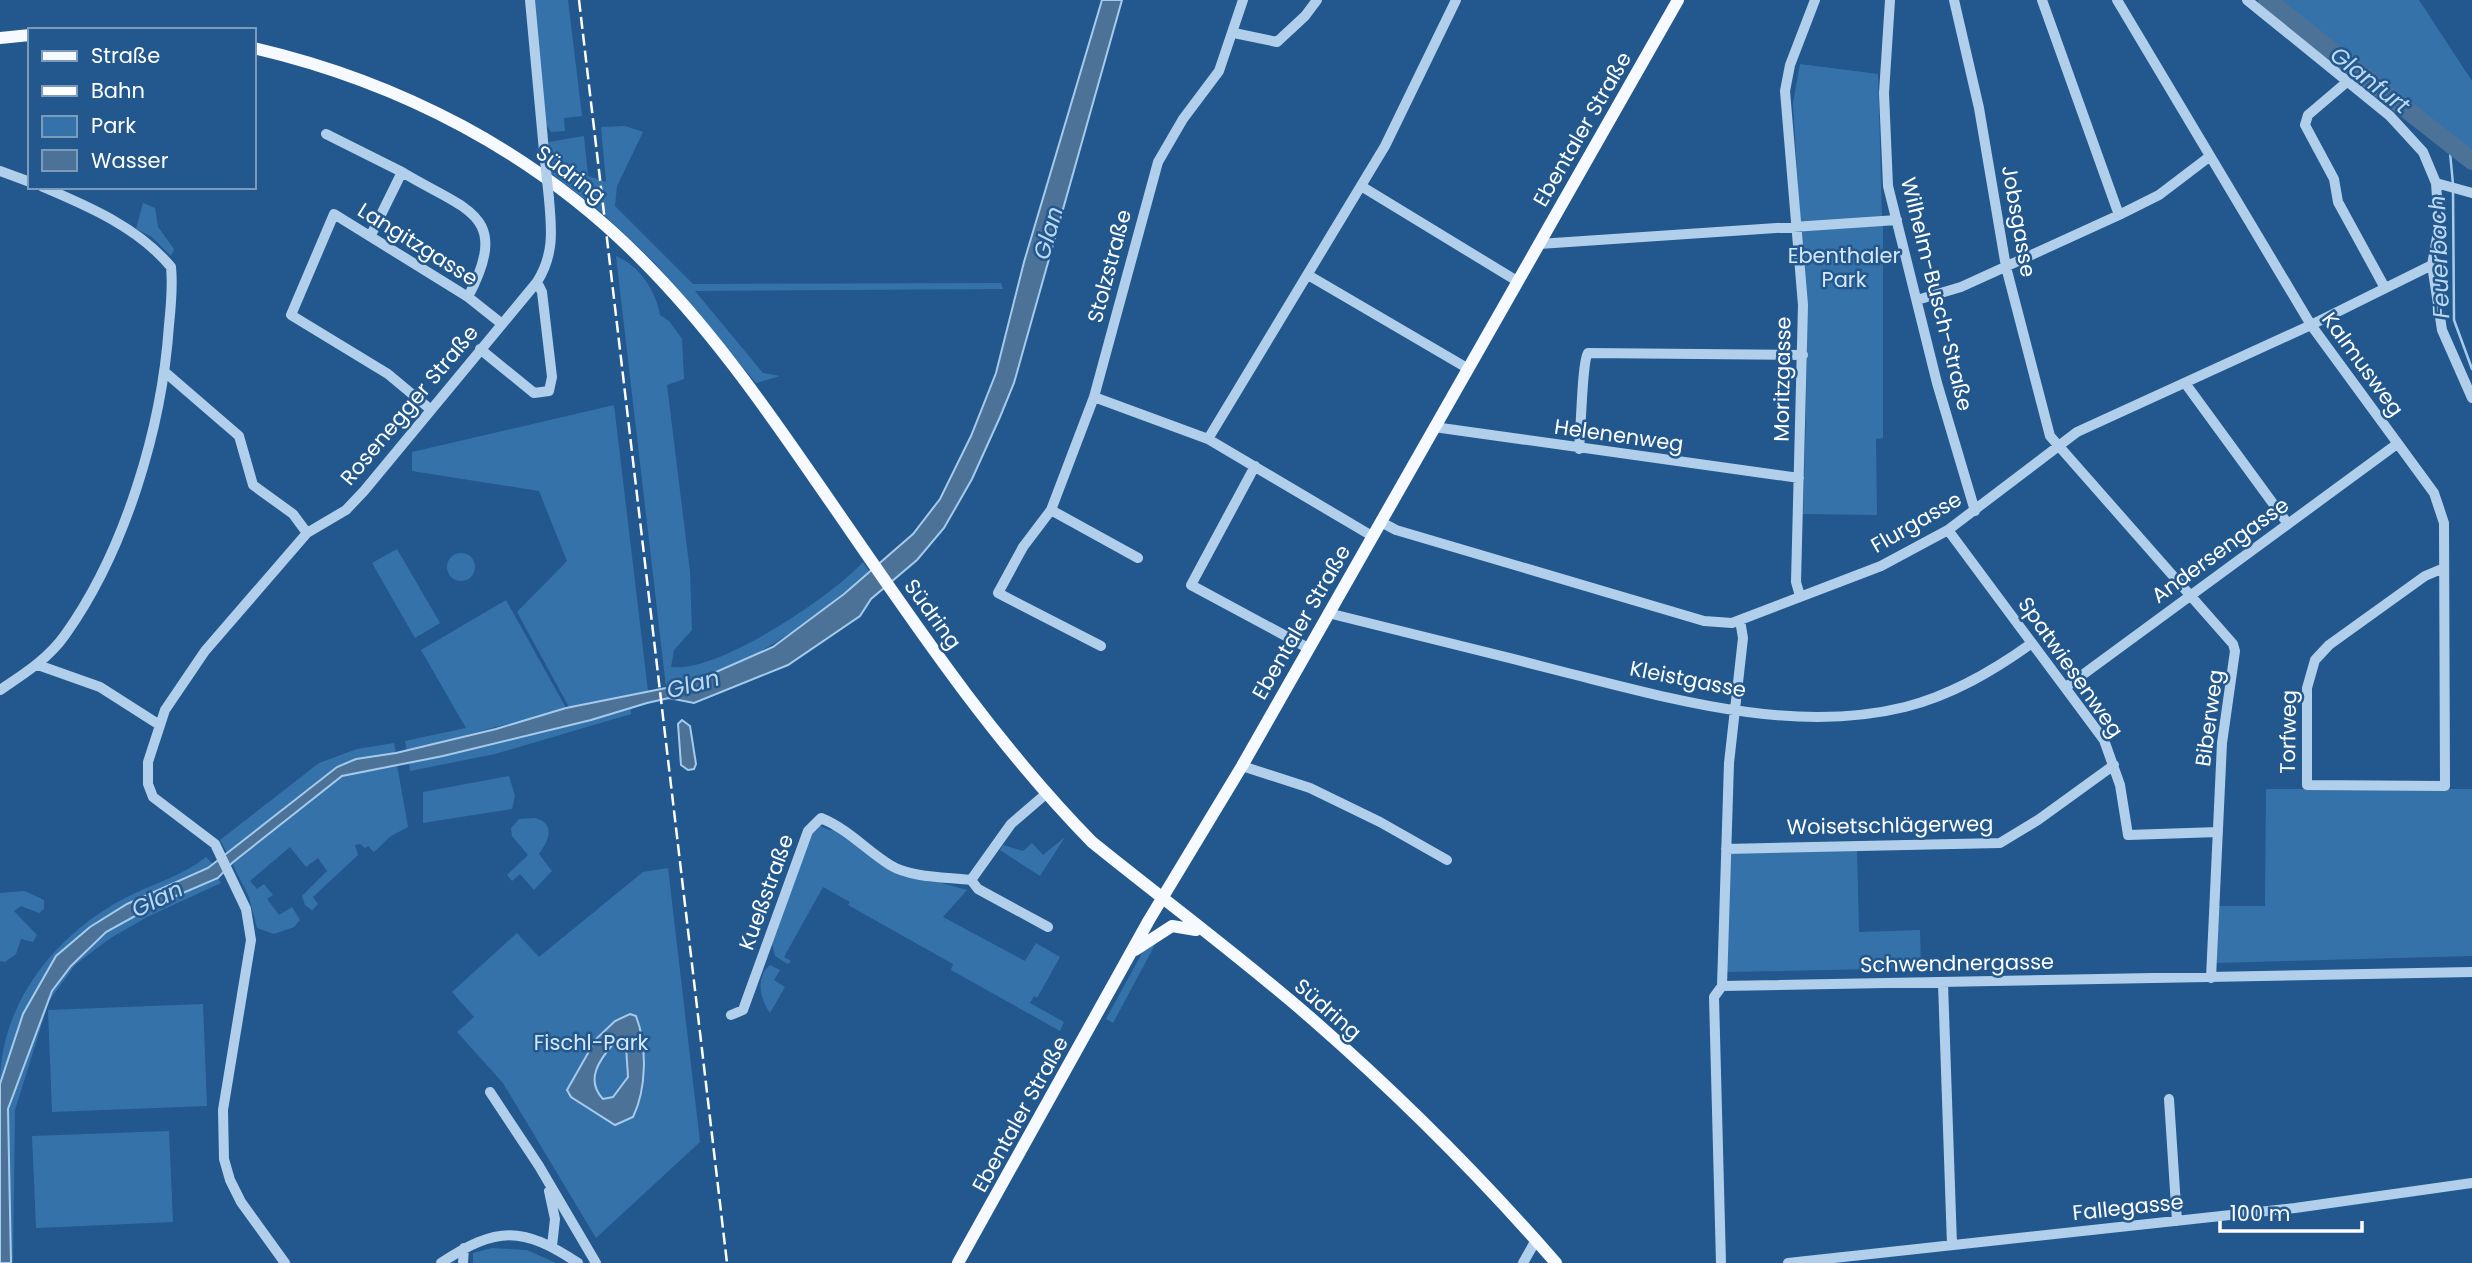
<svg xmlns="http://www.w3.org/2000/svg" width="2472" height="1263" font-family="Poppins,sans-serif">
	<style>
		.green { fill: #3672aa }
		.water { fill: #4d7298; stroke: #a5cbec; stroke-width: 2; fill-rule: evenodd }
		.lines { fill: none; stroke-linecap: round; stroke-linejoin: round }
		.stream { stroke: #a5cbec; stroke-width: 2.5 }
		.river { stroke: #4d7298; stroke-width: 18 }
		.minor { stroke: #b1cfeb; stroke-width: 10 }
		.major { stroke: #f6faff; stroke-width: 12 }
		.rail { stroke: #fff; stroke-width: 2.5; stroke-dasharray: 12 5; stroke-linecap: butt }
		.minor-bridge { stroke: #b1cfeb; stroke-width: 10 }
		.labels { text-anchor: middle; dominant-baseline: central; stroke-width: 5; stroke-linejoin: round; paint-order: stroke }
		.street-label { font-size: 21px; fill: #fff; stroke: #22588d }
		.park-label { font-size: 21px; fill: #d6e8f8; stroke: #22588d }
		.water-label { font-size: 23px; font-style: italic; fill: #bdd9f2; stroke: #22588d }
	</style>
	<rect width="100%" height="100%" fill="#22588d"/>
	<path class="green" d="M534,0H568L582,116L564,118L565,131L551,132L544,121Z
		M2259,0H2419L2472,81V168Z
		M1800,64L1878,74L1882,217L1800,223L1793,103Z
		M625,126L643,132L617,186L615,206L693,284L1001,283L1003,289L695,291L763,373L780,376L756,383L656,264L601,212L550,172L549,142L584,136L588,176L606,182L601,127Z
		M143,203L155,208L158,227L174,249L171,256L152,237L136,229Z
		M1883,224V438L1876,439L1877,515L1803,514C1806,419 1810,325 1801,229Z
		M616,256C639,265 656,291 660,315L669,321L682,339L684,379L667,385L690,572L692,630L674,650L671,667C718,673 831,597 863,562L869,571C810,623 745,672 666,687Z
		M614,405L648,691L569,707L517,612L567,561L539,491L412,471V452Z
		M397,549L440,623L415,638L372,563Z
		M447 567a14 14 0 1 1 28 0a14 14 0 1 1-28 0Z
		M506,600L566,708L407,751L405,741L466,728L421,650Z
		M631,708V714L495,754L410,771L409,763L591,720Z
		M394,743L396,753L356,759L337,767L227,853L220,840L319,763L357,749Z
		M397,765L408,827L391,836L374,852L368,846L365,848L360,844L355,845L358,855L313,897L318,904L312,910L305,905L302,896L327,871L318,858L306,867L290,847L250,881L257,889L264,884L273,895L267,899L279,915L292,907L300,920L294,927L274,934L257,928L249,897L232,863L342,776Z
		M509,776L515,796L512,809L423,823V792Z
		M2266,789H2472V956L2217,963L2216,906H2265Z
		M535,818C556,824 549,840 539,854L552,871L534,890L520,874L512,881L507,875L528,855L512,836L511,828L519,819Z
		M820,826L829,830L837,829L888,868L967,890L943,917L1025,961L1036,943L1060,957L1037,998L1034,996L1030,1003L1064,1022L1060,1031L951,970L953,964L848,905L850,902L823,887L784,957L791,961L788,964L775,956L772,944L811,832Z
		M1065,837L1040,876L1000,850L1003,845L1023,851L1032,843L1043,855Z
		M1857,850L1859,932L1920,930L1921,968L1726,972L1730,853Z
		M206,857L213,864L208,868L127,904L90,927L23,1014L0,1084C0,1003 56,934 125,898C152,884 182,876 206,857Z
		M668,868L700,1142L596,1238L503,1083L457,1032L474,1017L452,992L517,933L539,957L643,872Z
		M218,878L221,883L147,917L109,939L75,965L49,1001L15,1110L13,1263H11L8,1109L52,991L71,966L106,932L155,905Z
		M25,891L44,900V909L39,913L21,906L14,911L37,935L33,942L21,939L16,954L5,962L0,961V893Z
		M1158,939L1113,1023L1106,1019L1147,944Z
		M770,965L780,970L774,980L785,987L770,1013C760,999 755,977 770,965Z
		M203,1004L207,1106L52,1112L48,1010Z
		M169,1131L173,1222L36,1228L32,1136Z
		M492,1248L527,1250L556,1263H473V1253Z"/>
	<path class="water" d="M1102,0H1122L1014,383L1000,417L972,479L944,528L917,560L871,599L860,616L788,665L694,703L669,698L647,703L591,720L443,756L342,776L232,863L218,878L155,905L106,932L71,966L52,991L8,1109L11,1263H0V1084L23,1014L56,956L90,927L127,904L208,868L337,767L356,759L396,753L496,729L566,708L691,683L773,647L844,594L913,534L940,499L971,436L996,373L1024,262Z
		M682,720L690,726L696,764L694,769L688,770L681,765L678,724Z
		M630,1014L636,1016C647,1045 647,1088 633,1117L615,1125L571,1097L567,1090L596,1039L615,1021ZM614,1043L626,1046L628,1077L613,1097L603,1099C585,1080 599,1060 614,1043Z"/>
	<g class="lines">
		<path class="stream" d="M2449,142L2453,184
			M2453,191L2454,320L2472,369"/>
		<path class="river" d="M2267,0L2472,161"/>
		<path class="minor" d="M530,0L544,151
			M1890,0L1884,93L1888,186L1937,383L1975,511
			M1954,0L1979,108L2006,267L2050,436L2233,644L2235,651L2222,743L2211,978
			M2042,0L2119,215
			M2117,0L2311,325L2434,493L2444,523L2445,786L2307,785V688L2315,660L2329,645L2425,576L2444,568
			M2247,0L2390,116L2423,152L2436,183L2439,226L2432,265L2442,330L2472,398
			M1234,33L1277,42L1305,16L1317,0
			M2348,81L2308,115L2305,125L2334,179L2338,202L2385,288
			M326,134L402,172
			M0,171L30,182
			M2436,183L2472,193
			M1361,186L1517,281
			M371,235L402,172C466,211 512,213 468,297
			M1539,244L1897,220
			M1308,275L1467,368
			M1917,300L1961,287L2119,215L2159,195L2209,157
			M480,349L534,393L549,391L552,377L542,292L537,282
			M166,373L239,436L253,485L293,514L307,533
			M2185,383L2288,524
			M1094,397L1208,439L1372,536
			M430,409L388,374L291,315L334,214L468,297L502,324
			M1434,427L1799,478
			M1208,439L1385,146L1456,0
			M1579,449C1581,432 1582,361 1588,353L1803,355
			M1255,466L1191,585L1308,648
			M1051,510L1138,558
			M1381,522L1396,530L1704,621L1732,623L1881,566L1948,530L2077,432L2311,325L2432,265
			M1948,530L2104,740L2120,785L2128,835L2218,832
			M1800,596L1796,582L1803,305L1785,91L1790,65L1815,0
			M1328,613C1406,632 1483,651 1560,671C1669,698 1792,735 1905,707C1952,695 1993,671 2032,643
			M1101,646L998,593L1023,547L1051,510L1094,397L1158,162L1183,119L1219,71L1243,0
			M38,665L100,687L158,724
			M2066,687L2397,444
			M0,690C24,674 48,659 65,635C125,551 162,428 169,325C171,306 173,286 171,267C139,228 88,206 43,187
			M1242,766L1310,788L1380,822L1447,860
			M1726,849L2000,843L2038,820L2114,765
			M971,880L978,889L1048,927
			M1943,983L1952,1245
			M1722,986L1729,763L1743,638L1740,620
			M731,1015L743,1010L808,831L821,818C848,829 866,850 890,865C911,878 947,877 971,880L1011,824L1047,793
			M490,1092L539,1166L596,1263
			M2169,1099L2177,1221
			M549,1191L555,1219L552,1246
			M285,1263L241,1202L230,1180L224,1159L223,1110L251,940L246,909L215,844L153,797L148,784V762L165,710L205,651L307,533L346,510L364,491L537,282C554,255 552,231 549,199
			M441,1263C497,1226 522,1226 578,1263
			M463,1263L464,1248
			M1523,1263L1536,1240
			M1721,1263L1714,997L1722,986L2472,972
			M1788,1263L2295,1208L2472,1183"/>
		<path class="major" d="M0,38L30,35
			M254,48C400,82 535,152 641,259C707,325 761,401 814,478C901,603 985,733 1092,842C1165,901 1241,957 1312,1019C1398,1094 1481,1177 1556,1263
			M1135,950L1172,926L1196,930
			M958,1263L1149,920L1242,766L1678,0"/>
		<path class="rail" d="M579,0L727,1263"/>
		<path class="minor-bridge" d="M544,151L549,199"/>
	</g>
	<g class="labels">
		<g class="street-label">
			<text transform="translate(1582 129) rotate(-60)">Ebentaler Straße</text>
			<text transform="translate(571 174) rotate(37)">Südring</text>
			<text transform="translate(2019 221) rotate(80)">Jobsgasse</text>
			<text transform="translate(418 244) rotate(32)">Langitzgasse</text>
			<text transform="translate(1109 266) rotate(-75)">Stolzstraße</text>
			<text transform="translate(1937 294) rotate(76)">Wilhelm-Busch-Straße</text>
			<text transform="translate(2363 364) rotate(54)">Kalmusweg</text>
			<text transform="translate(1782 379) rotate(-89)">Moritzgasse</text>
			<text transform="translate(409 405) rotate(-50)">Rosenegger Straße</text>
			<text transform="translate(1619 435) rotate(8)">Helenenweg</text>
			<text transform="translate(1916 522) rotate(-30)">Flurgasse</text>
			<text transform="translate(2220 550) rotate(-36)">Andersengasse</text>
			<text transform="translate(933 614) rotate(54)">Südring</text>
			<text transform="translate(1301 622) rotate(-60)">Ebentaler Straße</text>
			<text transform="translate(2071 667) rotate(55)">Spatwiesenweg</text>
			<text transform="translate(1688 679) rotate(11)">Kleistgasse</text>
			<text transform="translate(2209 718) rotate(-82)">Biberweg</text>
			<text transform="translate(2288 732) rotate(-89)">Torfweg</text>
			<text transform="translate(1890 825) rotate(-1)">Woisetschlägerweg</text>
			<text transform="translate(766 892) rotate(-70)">Kueßstraße</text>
			<text transform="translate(1957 963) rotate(-1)">Schwendnergasse</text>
			<text transform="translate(1328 1009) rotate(41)">Südring</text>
			<text transform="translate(1020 1114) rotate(-61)">Ebentaler Straße</text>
			<text transform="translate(2128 1207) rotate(-6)">Fallegasse</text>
		</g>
		<g class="park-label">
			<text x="1844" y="255">Ebenthaler<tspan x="1844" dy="24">Park</tspan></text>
			<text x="591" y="1042">Fischl-Park</text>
		</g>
		<g class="water-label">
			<text transform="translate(2370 80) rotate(38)">Glanfurt</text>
			<text transform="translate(1048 233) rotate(-74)">Glan</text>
			<text transform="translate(2439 257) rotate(-92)">Feuerbach</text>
			<text transform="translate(693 684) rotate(-15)">Glan</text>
			<text transform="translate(157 899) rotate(-26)">Glan</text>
		</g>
	</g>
	<rect x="28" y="28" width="228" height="161" fill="#22588d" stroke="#7a9bbb" stroke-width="2"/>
	<rect x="42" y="51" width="35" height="10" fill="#f6faff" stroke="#7a9bbb" stroke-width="2"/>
	<text x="91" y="63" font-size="21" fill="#ffffff">Straße</text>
	<rect x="42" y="86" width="35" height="10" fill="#ffffff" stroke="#7a9bbb" stroke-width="2"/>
	<text x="91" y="98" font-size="21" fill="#ffffff">Bahn</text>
	<rect x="42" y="116" width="35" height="21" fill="#3672aa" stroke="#7a9bbb" stroke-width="2"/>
	<text x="91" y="133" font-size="21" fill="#ffffff">Park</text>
	<rect x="42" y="150" width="35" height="21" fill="#4d7298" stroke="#7a9bbb" stroke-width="2"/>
	<text x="91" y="168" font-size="21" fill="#ffffff">Wasser</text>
	<path d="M2220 1221v10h142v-10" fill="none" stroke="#ffffff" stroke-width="3.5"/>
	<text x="2230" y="1221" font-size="21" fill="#ffffff" stroke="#22588d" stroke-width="5" paint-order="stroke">100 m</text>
</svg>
